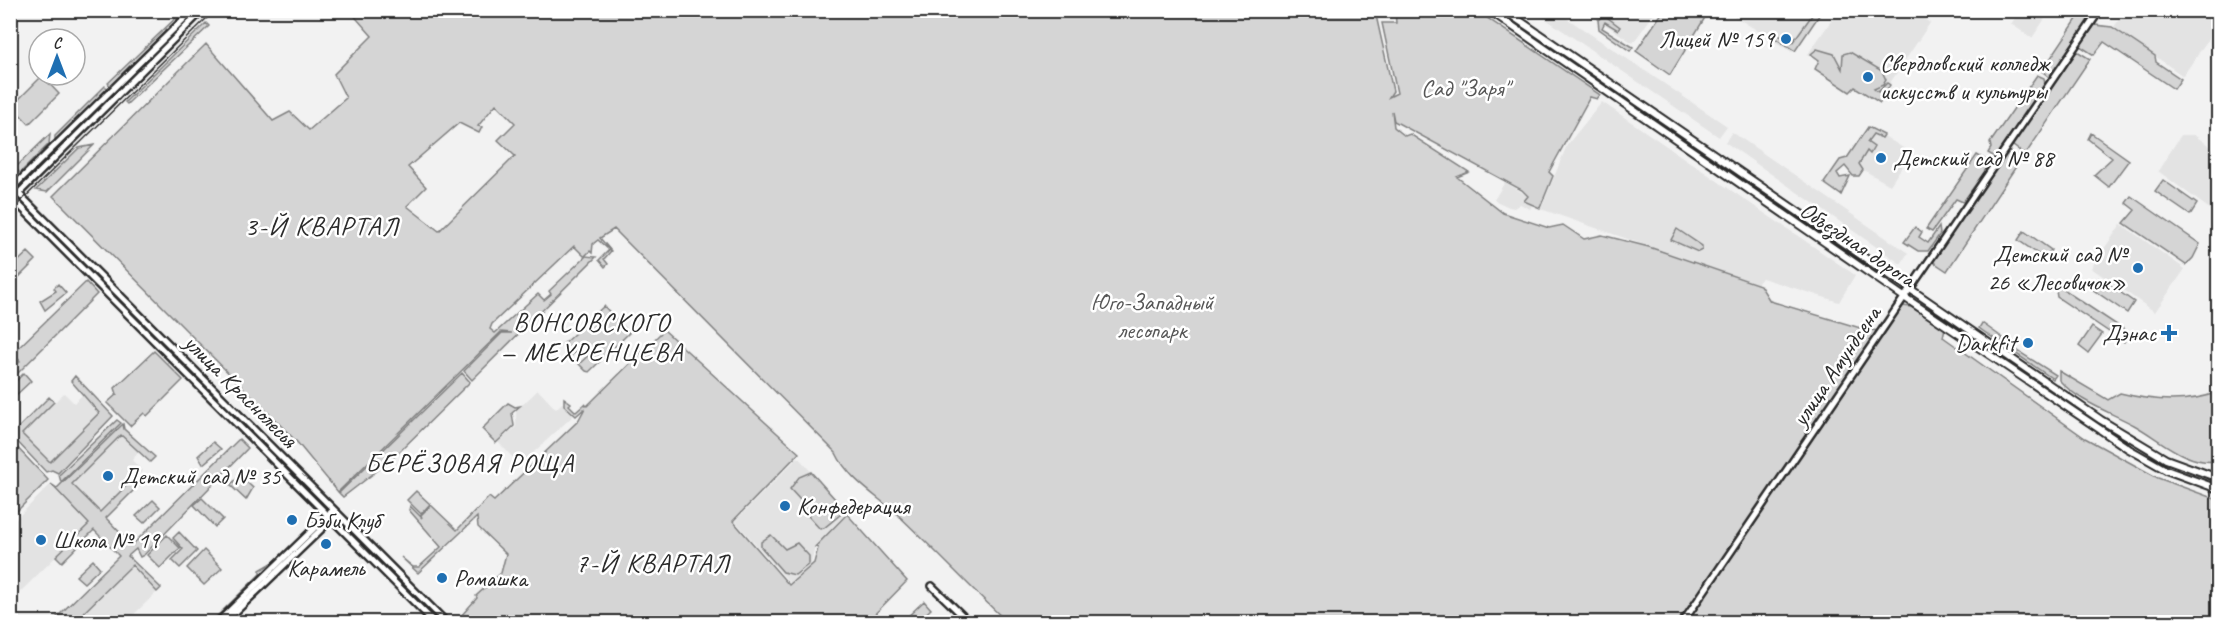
<svg xmlns="http://www.w3.org/2000/svg" width="2229" height="633" font-family="Caveat,sans-serif">
	<style>
		.built { fill: #e3e3e3 }
		.green { fill: #d5d5d5; stroke: #808080; stroke-width: 1.5; fill-rule: evenodd }
		.lines { fill: none; stroke-linecap: round; stroke-linejoin: round }
		.secondary-casing { stroke: #2b2b2b; stroke-width: 10 }
		.primary-casing { stroke: #2b2b2b; stroke-width: 10 }
		.secondary { stroke: #fff; stroke-width: 5 }
		.primary { stroke: #fff; stroke-width: 6 }
		.tram { stroke: #2b2b2b; stroke-width: 1.5 }
		.poi-dot { fill: #1f6fb2; stroke: #fff; stroke-width: 2 }
		.labels { text-anchor: middle; dominant-baseline: central; stroke-width: 5; stroke-linejoin: round; paint-order: stroke }
		.poi-label { font-size: 24px; fill: #2b2b2b; stroke: #fff; text-anchor: start }
		.park-label { font-size: 24px; fill: #565656; stroke: #fff }
		.street-label { font-size: 24px; fill: #2b2b2b; stroke: #fff }
		.neighbourhood-label { font-size: 26px; letter-spacing: 1.5px; fill: #2b2b2b; stroke: #fff }
		.quarter-label { font-size: 27px; letter-spacing: 1.5px; fill: #2b2b2b; stroke: #fff }
	</style>
	<rect width="100%" height="100%" fill="#f2f2f2"/>
	<filter id="ink" filterUnits="userSpaceOnUse"><feTurbulence type="fractalNoise" baseFrequency=".0167" numOctaves="2"/><feDisplacementMap in="SourceGraphic" scale="12" xChannelSelector="R" yChannelSelector="G"/><feConvolveMatrix kernelMatrix="1 2 1 2 8 2 1 2 1" color-interpolation-filters="sRGB"/></filter>
	<g filter="url(#ink)">
		<path class="built" d="M1534,11H1556L1727,126L1719,137Z
			M1585,11H1656L1633,43Z
			M1726,11H1821L1792,52Z
			M1838,11H1928L1923,18L1930,23L1878,101L1808,54Z
			M2020,11V10L2050,11L2032,38L2011,24Z
			M2125,11H2218V25L2183,76L2114,27Z
			M1602,102L1855,275L1839,302L1762,278L1757,284L1541,209L1567,145Z
			M1873,129L1911,153L1890,185L1851,163Z
			M1732,132L1908,253L1901,264L1725,142Z
			M2181,135H2194L2218,152V215L2158,171Z
			M1505,182L1528,196L1525,201L1532,205L1530,209L1520,204L1514,208L1509,207L1494,200Z
			M2121,224L2185,269L2155,312L2091,268Z
			M538,390L556,409L562,403L574,415L520,465L498,442L516,427V411Z
			M64,393L74,403L82,395L100,413L49,462L22,434Z
			M121,435L139,452L132,460L142,471L100,513L72,484Z
			M798,457L847,512L815,546L811,565L790,583L735,521Z
			M51,484L89,524L11,601V524Z
			M132,565L157,592L126,622H78L76,620Z"/>
		<path class="green" d="M366,10L1375,11L1393,91L1389,97L1397,93L1382,23H1396L1395,11H1477L1600,95L1597,99L1590,97L1549,172L1553,176L1540,208L1524,201L1528,196L1522,190L1394,121L1392,111L1394,127L1405,136L1410,134L1469,172L1457,177L1503,213L1549,228L1563,225L1584,239L1602,235L1649,247L1760,285L1770,301L1867,330L1886,331L1902,306L1911,307L1945,328L1943,337L2085,438L2158,478L2218,500V622H1007C970,587 935,550 898,515C877,496 848,479 836,453L614,229L600,238L611,251L604,259L608,264L605,267L599,260L609,250L598,240L593,244L592,253L590,251L585,256L596,257L472,380L464,371L502,333H512L501,332L338,492L296,441L53,196L206,44L273,121L290,112L309,130L346,98L334,74L372,36L350,11ZM496,104L515,123L498,140L515,156L439,231L407,206L426,187L408,167L459,123L479,133L482,127L478,126ZM574,246L585,257L549,291L551,294L544,300L538,294L495,333L490,329L492,324Z
			M1664,10L1709,11L1670,75L1636,51Z
			M2083,10L2096,11L2049,77L2042,71Z
			M183,11H189L110,86L108,83Z
			M1491,11H1499L1896,283L1894,286Z
			M1815,11H1822L1795,51L1770,35L1772,31L1792,43Z
			M1604,15L1620,27L1618,30L1605,22L1602,28L1633,47L1630,51L1599,29L1598,20Z
			M206,23L209,26L127,104L125,102Z
			M2095,25L2112,27L2155,56L2156,62L2181,79L2174,89L2104,42L2094,55L2080,46Z
			M1817,49L1834,54L1842,69L1843,54L1850,52L1882,71L1886,80L1883,85L1874,89L1878,92L1887,83L1890,85L1880,103L1855,87L1850,92L1815,69L1819,60L1811,54Z
			M2077,51L2090,59L2025,155L2012,145Z
			M2037,75L2044,78L2045,85L1995,157L1988,153L1991,148L1990,143Z
			M42,76L59,94L29,124L12,106Z
			M105,86L108,89L55,141V136Z
			M1868,127L1884,135L1882,138L1873,134L1867,142L1874,147L1870,154L1867,151L1859,164L1863,170L1859,176H1853L1845,166L1837,173L1840,178L1850,176L1841,195L1824,183L1840,160L1847,158Z
			M2091,133L2129,160L2109,187L2094,175L2112,158L2088,139Z
			M50,134L49,144L20,173L15,168Z
			M94,145L47,192L36,190L79,148Z
			M2008,151L2021,159L1947,271L1932,261Z
			M1977,155L1989,162L1988,167L1963,202L1956,199L1932,232L1926,229Z
			M2163,180L2197,204L2190,215L2155,191Z
			M2131,196L2200,244L2193,258L2186,265L2124,223L2135,210L2126,203Z
			M1915,227L1922,232L1919,237L1928,243L1939,227L1940,234L1928,251H1918L1904,242Z
			M1677,229L1702,246V250L1698,252L1671,240Z
			M2024,231L2051,250L2045,259L2018,240Z
			M28,252L36,260L18,278L11,268Z
			M2100,278L2134,302L2127,313L2092,289Z
			M86,282L97,294L11,380V371L20,361L13,353Z
			M58,284L66,293L45,310L40,301L56,291L54,288Z
			M2055,284L2129,333L2124,342L2057,297Z
			M604,306L629,333L589,372L586,371L579,364L594,350L585,342L570,357L562,345Z
			M1982,323L2003,338L2002,341L2056,375L2053,379L1983,331L1979,328Z
			M2092,327L2102,334L2088,353L2079,346Z
			M664,330L799,453L733,521L789,585L814,563L818,548L815,547L847,514L907,581L867,622H468L461,616L477,598L476,596L501,573L506,554L478,527L477,517L418,573L401,557L413,567H419L441,547L409,510L410,506L422,518L421,515L431,505L457,530L489,497L494,501L578,421L585,408L576,416L564,405V398L571,403L569,405L576,412L585,404L587,406Z
			M154,351L183,380L147,416L144,413L130,426L107,403L117,394L115,388Z
			M2059,371L2108,400L2120,393C2152,401 2187,404 2218,392V461C2186,466 2160,439 2134,425C2108,411 2079,402 2059,380Z
			M24,373L31,381L14,397L11,394V386Z
			M462,373L470,382L391,460L343,497L339,493Z
			M75,376L113,416L58,473L52,470L46,472L11,435L49,397L54,402L22,434L50,462L99,413L71,381Z
			M508,403L515,407L520,406L512,413L514,426L496,443L482,429Z
			M117,420L121,423L61,482L59,475Z
			M123,424L124,429L155,457L150,462L121,435L72,484L100,512L133,479L139,485L106,518L132,545L239,439L248,448L144,555L140,557L136,549L128,556L161,588L157,592L132,565L74,622H52L119,556L94,530L62,562L56,556L89,524L51,484L57,488Z
			M11,441L48,480L11,517V453L15,449Z
			M213,442L221,449L203,464L198,456Z
			M811,472L843,508L841,514L824,528L820,529L799,506L801,501L790,489L799,477Z
			M240,476L253,488L246,500L230,485Z
			M416,491L430,504L421,514L407,500Z
			M202,498L223,519L215,527L194,505Z
			M153,500L160,507L144,523L136,516Z
			M179,532L197,551L180,568L172,560L183,549L173,538Z
			M167,535L180,548L160,568L147,555Z
			M771,535L785,549L797,543L809,556V564L795,575L783,572L761,547V542Z
			M204,550L222,568L204,585L187,568Z
			M279,559L215,622H211L260,574V570Z
			M93,560L100,568L84,583L76,576Z
			M924,601L931,609L917,622H902Z"/>
		<g class="lines">
			<defs>
				<path id="secondary" d="M10,185L446,622
					M12,188L193,10
					M10,196L434,622
					M10,202L203,10
					M932,586L969,622
					M218,622L331,512
					M225,622L335,516
					M1683,622L2100,10"/>
				<path id="primary" d="M1489,10L1904,297L2129,449L2166,470L2218,489
					M1504,10L2101,420L2166,459L2218,478"/>
			</defs>
			<use href="#secondary" class="secondary-casing"/>
			<use href="#primary" class="primary-casing"/>
			<use href="#secondary" class="secondary"/>
			<use href="#primary" class="primary"/>
			<path class="tram" d="M10,212L215,10"/>
		</g>
	</g>
	<g class="poi-dot">
		<circle cx="1786" cy="39" r="6"/>
		<circle cx="1868" cy="77" r="6"/>
		<circle cx="1881" cy="158" r="6"/>
		<circle cx="2138" cy="268" r="6"/>
		<path d="M2166 324h6v6h6v6h-6v6h-6v-6h-6v-6h6z"/>
		<circle cx="2028" cy="343" r="6"/>
		<circle cx="108" cy="476" r="6"/>
		<circle cx="785" cy="506" r="6"/>
		<circle cx="292" cy="520" r="6"/>
		<circle cx="41" cy="540" r="6"/>
		<circle cx="326" cy="544" r="6"/>
		<circle cx="442" cy="578" r="6"/>
	</g>
	<g class="labels">
		<g class="poi-label">
			<text x="1774" y="39" text-anchor="end">Лицей № 159</text>
			<text x="1880" y="63">Свердловский колледж<tspan x="1880" dy="28">искусств и культуры</tspan></text>
			<text x="1893" y="158">Детский сад № 88</text>
			<text x="2126" y="254" text-anchor="end">Детский сад №<tspan x="2126" dy="28">26 «Лесовичок»</tspan></text>
			<text x="2156" y="333" text-anchor="end">Дэнас</text>
			<text x="2016" y="343" text-anchor="end">Darkfit</text>
			<text x="120" y="476">Детский сад № 35</text>
			<text x="797" y="506">Конфедерация</text>
			<text x="304" y="520">Бэби Клуб</text>
			<text x="53" y="540">Школа № 19</text>
			<text x="326" y="568" text-anchor="middle">Карамель</text>
			<text x="454" y="578">Ромашка</text>
		</g>
		<g class="park-label">
			<text x="1465" y="88">Сад "Заря"</text>
			<text x="1152" y="302">Юго-Западный<tspan x="1152" dy="28">лесопарк</tspan></text>
		</g>
		<g class="street-label">
			<text transform="translate(1858 244) rotate(34)">Объездная дорога</text>
			<text transform="translate(1836 366) rotate(-56)">улица Амундсена</text>
			<text transform="translate(241 391) rotate(45)">улица Краснолесья</text>
		</g>
		<g class="neighbourhood-label">
			<text x="592" y="322">ВОНСОВСКОГО<tspan x="592" dy="30">— МЕХРЕНЦЕВА</tspan></text>
			<text x="470" y="463">БЕРЁЗОВАЯ РОЩА</text>
		</g>
		<g class="quarter-label">
			<text x="322" y="226">3-Й КВАРТАЛ</text>
			<text x="653" y="563">7-Й КВАРТАЛ</text>
		</g>
	</g>
	<rect width="2229" height="633" fill="none" stroke="#fff" stroke-width="36"/>
	<rect x="18" y="18" width="2193" height="597" fill="none" stroke="#2b2b2b" stroke-width="2" filter="url(#ink)"/>
	<g transform="translate(57 57)"><circle r="28" fill="#ffffff" stroke="#aaaaaa" stroke-width="1.5"/>
	<path d="M0-4.5L10 22L0 15L-10 22Z" fill="#1f6fb2"/>
	<text y="-9" font-size="16" font-weight="bold" text-anchor="middle" fill="#2b2b2b">С</text>
	</g>
</svg>
